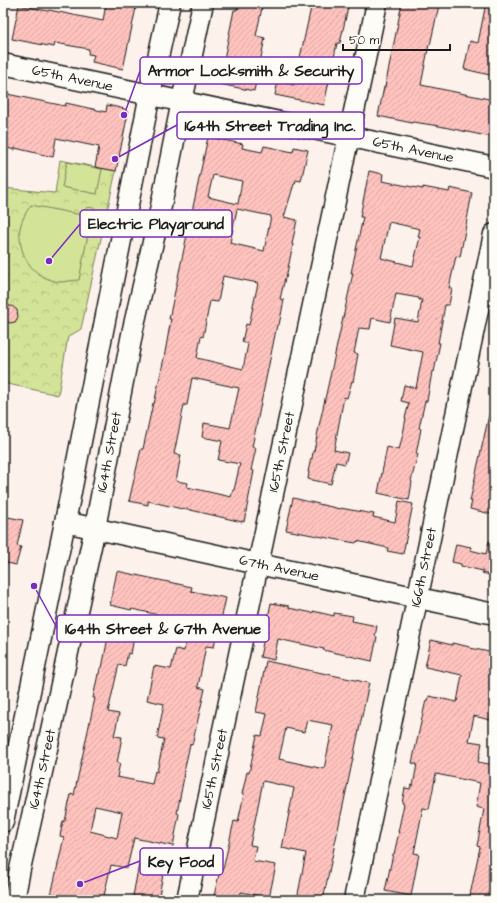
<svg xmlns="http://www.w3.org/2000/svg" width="497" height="903" font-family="'Architects Daughter',sans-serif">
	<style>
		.park { fill: url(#park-crowns); stroke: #78805a }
		.pitch { fill: #d3e397; stroke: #78805a }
		.building { fill: url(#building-hatch); stroke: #1c1c1c; fill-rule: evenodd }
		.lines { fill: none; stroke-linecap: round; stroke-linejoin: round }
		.minor-casing { stroke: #1c1c1c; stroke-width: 23 }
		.minor { stroke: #fdfcf7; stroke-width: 20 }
		.labels { text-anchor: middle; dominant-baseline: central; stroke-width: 3; stroke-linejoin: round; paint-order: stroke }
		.street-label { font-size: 14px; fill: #1c1c1c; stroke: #fdfcf7 }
		.leader { fill: none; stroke: #7b2cbf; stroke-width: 1.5 }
		.callout-dot { fill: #7b2cbf; stroke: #fdfcf7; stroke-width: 1.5 }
		.callout { fill: #fdfcf7; stroke: #7b2cbf; stroke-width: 1.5 }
		.callout-label { font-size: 15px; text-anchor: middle; font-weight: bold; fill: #1c1c1c }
	</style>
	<defs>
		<pattern id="park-crowns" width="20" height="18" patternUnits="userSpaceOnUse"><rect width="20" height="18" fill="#d3e397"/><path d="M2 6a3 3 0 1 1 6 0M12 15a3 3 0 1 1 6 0" fill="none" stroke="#b5c282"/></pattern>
		<pattern id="building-hatch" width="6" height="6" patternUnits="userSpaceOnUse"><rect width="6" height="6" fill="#ffc3be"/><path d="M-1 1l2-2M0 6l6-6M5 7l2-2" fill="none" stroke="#daa7a3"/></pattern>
	</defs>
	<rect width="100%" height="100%" fill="#fdf1ec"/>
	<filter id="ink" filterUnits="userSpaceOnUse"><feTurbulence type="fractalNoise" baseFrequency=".025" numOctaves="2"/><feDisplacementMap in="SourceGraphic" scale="8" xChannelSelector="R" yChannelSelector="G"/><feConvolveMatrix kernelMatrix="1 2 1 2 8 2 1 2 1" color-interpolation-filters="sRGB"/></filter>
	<g filter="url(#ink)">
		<path class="park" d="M60,160L116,171L81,329L68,337L58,395L3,383V188L55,193Z"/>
		<path class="pitch" d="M67,162L102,169L97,194L62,187Z
			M31,205L82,215C85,206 90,206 98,210C103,218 102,220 99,229H89L79,280C73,280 66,282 60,282C36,279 21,260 20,237C20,234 19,231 20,228C22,219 26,212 31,205Z"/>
		<path class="building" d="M106,3H137L123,69L92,62L94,55L88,54L89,49L55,43L54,47L12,39L19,5L48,11L49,10L103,21Z
			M238,3H263L256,36L265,38L254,91L219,84L234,10H237Z
			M312,3H349L340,43H337L324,105L275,95L278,81L294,85Z
			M402,3H428L439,5L430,45L429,44L421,85L494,100V122L491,137L439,126L413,122L412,123L378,116L384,87H385Z
			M486,3H494V76L464,69L470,41L478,43Z
			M7,94L65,106L66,103L106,112L107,105L125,109L128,113L116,171L95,167L99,147L56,138L53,157L15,148V150L3,147V115Z
			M208,137L243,144L242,148L262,152L264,146L293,152L294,147L308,150L301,181L296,180L295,184H294L284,217L297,220L292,244H293L286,278H285L280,299L284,300L279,325H277L252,447L256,448L251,470L254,471L244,522L242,521V522L182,508V509L148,501V505L129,501L141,449H143L153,403L154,404L164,358L171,319H169ZM213,175L242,181L238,204L208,197ZM237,209L271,216L264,251L230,243ZM223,276L258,283L249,325L246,324L242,342L248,344L243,369L197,358L201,336L203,337L210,301L218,302ZM192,378L239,388L230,428L204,423L202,437L222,441L218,460L240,464L234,490H233L231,497L187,487L188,483L176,481L181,455L174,454L184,405H187Z
			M369,171L383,174L382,181L423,189V187L449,192L450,188L472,193L460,257L456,256L449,288H452L449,305H445L438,343H440L434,372H432L427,401H425L419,428L421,429L416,454H418L411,481L412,482L409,500L378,493L387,447L399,450L403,434L406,418H405L409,403L401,401L404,385L416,388L423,352L390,345L395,318L418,322L422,300H419V298L396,294L390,322L372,318L370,329L359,328L354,353L358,354L353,382L352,381L347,398L344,397L334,450L348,453L345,464L336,462L331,484L308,479L309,472H308L311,458L312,459L313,451H314L319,426L353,273H351L363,217H360ZM389,222L420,229L418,237H420L413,266L381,258Z
			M8,306H12L17,310L18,317L15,322L10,323L3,320V309Z
			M489,415H494V501L491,514L470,509L472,501H470L476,473Z
			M293,498L340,509V508L374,514L373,517L395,522L399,501L413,504L403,554L387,551L388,548L357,541L356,543L344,541L286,530Z
			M3,516L23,520L17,546L21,547L16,565L3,562Z
			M489,541L494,542V576L482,573L483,571L461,566V564L452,562L456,544L471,547L470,550L486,554Z
			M117,571L192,587L191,591L226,598L221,620H219L214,647L206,646L198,687L205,689L192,745L190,744L183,777H184L177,813L179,814L173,846L134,838L127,868L111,865L103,900H50L64,837L60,836L63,821H65L71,794L74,795L95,698H93L98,674H99L100,668H102L109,632L134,637L131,654L128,653L125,666L119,664L108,712L119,714L114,736L122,737L117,763H120L117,777L152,784L155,771L157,772L164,739L157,738L164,704L147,700L154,666L171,669L176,649L184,651L190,622L132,609L131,610L110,605ZM95,806L122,812L117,838L90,831Z
			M271,603L289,606V608L313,613V611L334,616V613L353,616L352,621L377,626L375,636L377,637L372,661L323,650L324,649L278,639L274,660L260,657Z
			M431,640L452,645V643L470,647V648L494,653V658L491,674H494V721L474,716L469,741L482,743L478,762L494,765V869L487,900H469L480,847L477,846L484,809L476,807L480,783L436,774L429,809L423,808L414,853L419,854L411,896L385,891L393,854H394L399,832H398L404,804L402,803L405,788L410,789L411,785L413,786L417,764L412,763L426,700L428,701L429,696L457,702L462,675L425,667Z
			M266,661L369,683L323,900H303L297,899L306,853L282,848L294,788L263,781L250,845L256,846L253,861L276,865L269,898L241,892L240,900H213L220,870L222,871L224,865L234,821L238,822L244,794H242L247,772L249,773L257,735L262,736L267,714L256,712ZM307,720L333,725L324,769L279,759L286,728L304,732Z
			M139,864L164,870L158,900L133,896Z"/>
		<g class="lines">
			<defs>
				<g id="minor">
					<path id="s1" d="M3,64L494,167"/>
					<path id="s2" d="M65,522L258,564L494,614"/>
					<path d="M3,822L65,522L150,94L170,3"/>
					<path id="s3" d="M14,900L20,869L42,772L95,528L133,329L159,216L182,101L203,3"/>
					<path id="s4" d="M187,900L377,3"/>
					<path id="s5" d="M354,900L494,234"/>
				</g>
			</defs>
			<use href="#minor" class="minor-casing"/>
			<use href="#minor" class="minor"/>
		</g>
	</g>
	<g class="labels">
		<g class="street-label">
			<text stroke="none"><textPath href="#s1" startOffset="71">65th Avenue</textPath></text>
			<text stroke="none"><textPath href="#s1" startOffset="419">65th Avenue</textPath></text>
			<text stroke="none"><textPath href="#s3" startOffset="458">164th Street</textPath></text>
			<text stroke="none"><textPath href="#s4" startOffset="458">165th Street</textPath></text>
			<text stroke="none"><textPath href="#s5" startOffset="340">166th Street</textPath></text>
			<text stroke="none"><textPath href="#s2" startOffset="219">67th Avenue</textPath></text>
			<text stroke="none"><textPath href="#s3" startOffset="134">164th Street</textPath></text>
			<text stroke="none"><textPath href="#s4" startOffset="134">165th Street</textPath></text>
		</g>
	</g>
	<path class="leader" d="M124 115L140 71M115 159L177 125M49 261L80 224M34 586L57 628M80 884L140 861"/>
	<g class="callout-dot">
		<circle cx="124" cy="115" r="4"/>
		<circle cx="115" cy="159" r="4"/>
		<circle cx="49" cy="261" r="4"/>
		<circle cx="34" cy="586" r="4"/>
		<circle cx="80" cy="884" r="4"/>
	</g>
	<g class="callout">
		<rect x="140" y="57" width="222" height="27" rx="4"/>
		<rect x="177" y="112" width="187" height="27" rx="4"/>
		<rect x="80" y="210" width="152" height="27" rx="4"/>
		<rect x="57" y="615" width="212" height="27" rx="4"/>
		<rect x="140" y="848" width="83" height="27" rx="4"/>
	</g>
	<g class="callout-label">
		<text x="251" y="76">Armor Locksmith &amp; Security</text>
		<text x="270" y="131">164th Street Trading Inc.</text>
		<text x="156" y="229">Electric Playground</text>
		<text x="163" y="634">164th Street &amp; 67th Avenue</text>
		<text x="181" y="867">Key Food</text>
	</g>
	<rect width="497" height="903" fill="none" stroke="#fdfcf7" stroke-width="16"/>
	<rect x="8" y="8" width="481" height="887" fill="none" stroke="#1c1c1c" stroke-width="1.5" filter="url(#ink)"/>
	<path d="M343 44v6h107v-6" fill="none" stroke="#1c1c1c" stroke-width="2"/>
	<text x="349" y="44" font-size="12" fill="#1c1c1c" stroke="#fdfcf7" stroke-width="3" paint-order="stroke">50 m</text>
</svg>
